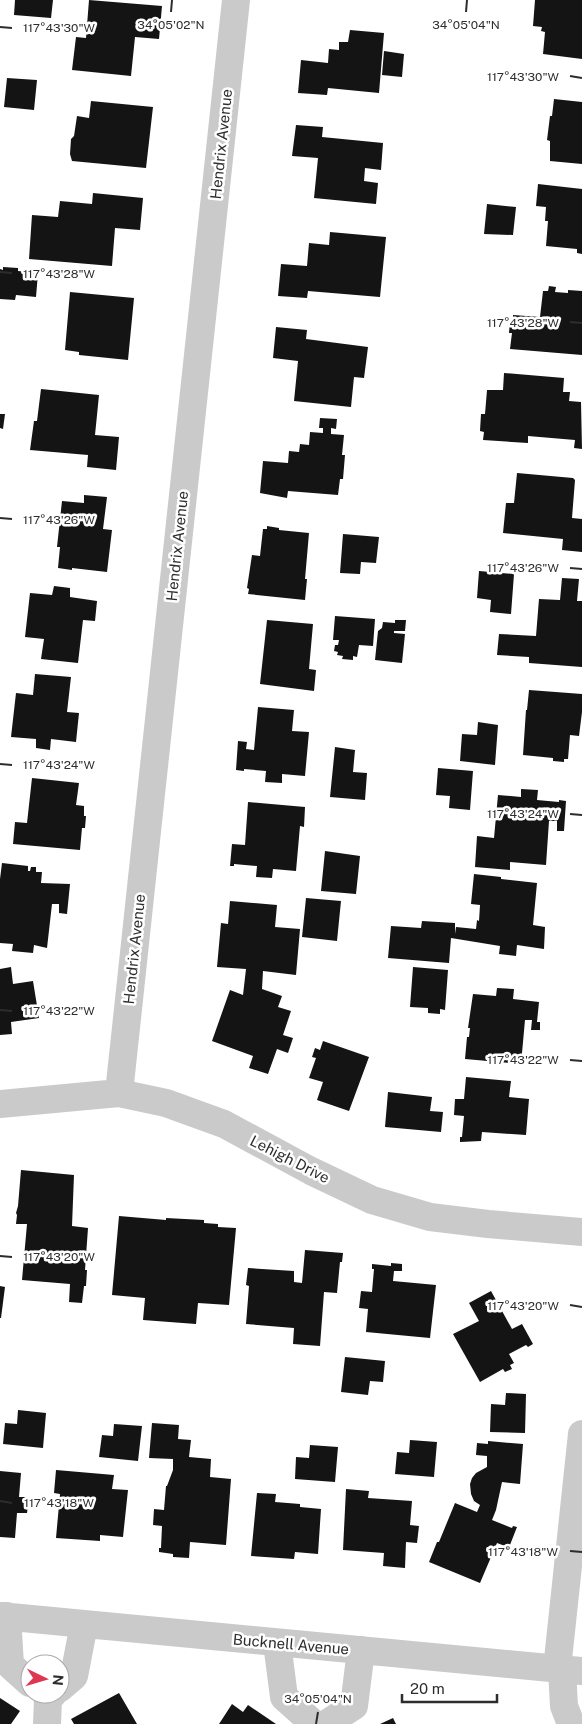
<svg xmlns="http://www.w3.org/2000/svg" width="582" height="1724" font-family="'Public Sans',sans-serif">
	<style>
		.building { fill: #141414 }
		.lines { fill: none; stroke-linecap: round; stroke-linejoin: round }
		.minor { stroke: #cacaca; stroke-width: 28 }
		.ticks { fill: none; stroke: #2d2d2d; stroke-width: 2 }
		.labels { text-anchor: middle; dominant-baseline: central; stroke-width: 5; stroke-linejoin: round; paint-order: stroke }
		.street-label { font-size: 15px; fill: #2d2d2d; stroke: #fff }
		.ticks-label { font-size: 12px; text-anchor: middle; fill: #2d2d2d; stroke: #fff; stroke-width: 5; stroke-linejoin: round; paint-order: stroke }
	</style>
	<rect width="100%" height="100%" fill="#fff"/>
	<path class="building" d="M15,0H53L51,18L14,15Z
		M89,0L162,6L159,39L135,37L131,76L72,70L76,37L86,38Z
		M535,0H582V59L543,54L545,32L541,31L542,27L533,26Z
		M350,30L384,33L379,93L328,88L327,95L298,93L301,60L328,63L329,49L339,50V42H348Z
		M384,51L404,54L402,77L382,75Z
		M7,78L37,80L34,110L4,107Z
		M554,99L582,102V164L550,161V141L547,140L550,116H552Z
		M91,101L153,107L146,168L72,161L70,154L71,139L74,136L77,116L89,118Z
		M296,125L323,127L322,137L383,143L381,170L365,168L364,181L378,183L376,204L314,198L318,158L292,156Z
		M538,184L582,189V254L577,253V249L546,246L548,221H545L546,207L536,206Z
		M93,193L143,198L140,230L115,228L112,266L29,259L32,215L58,217L60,201L92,204Z
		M487,204L516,207L513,235L484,234Z
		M330,232L386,237L380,297L308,291L307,298L278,296L281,264L307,266L309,243L329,245Z
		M3,267L18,268V271L38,273L36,297L16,295L15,300L0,299V269L3,270Z
		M549,286L556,287L555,292L568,293V290L582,291V355L510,349L512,333H509L510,319L513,320V315L540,317L543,291H548Z
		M70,292L134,298L128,360L79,355V352L65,350Z
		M276,327L307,330L306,339L368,347L364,378L354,377L351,407L294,401L298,361L273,358Z
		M504,373L564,378L563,392H570L569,401L581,402L582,449L574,448L575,440L528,436V443L483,440L484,432L480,431L481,414H485L487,390H503Z
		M41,389L99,395L95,435L119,437L116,470L87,467L88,455L30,450L34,421H37Z
		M0,414H5L3,429L0,428Z
		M320,418L337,419L336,429L331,428V434L344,435L342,455H345L343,479H340L338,495L288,491L287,498L260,493L263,461L288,463L289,451L299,452L300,444L309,445L310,432L323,433V428H319Z
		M517,473L573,478L575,480L572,518L582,519V552L562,550L563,539L503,533L506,503H514Z
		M84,495L107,497L103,529L112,530L107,572L72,568V570L58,568L60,547H57L62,501L84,503Z
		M267,526L279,528V530L309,533L305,579H307L305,600L248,594L249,589L247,588L252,555L260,556L263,529H267Z
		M343,534L379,537L376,563L361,562L360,574L340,573Z
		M479,571L514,574L511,614L490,612L491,600L477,598Z
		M562,578L579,579L577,601H582V667L529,663V657L497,655L499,634L536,636L539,599L560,600Z
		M54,586L70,588V597L97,601L95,621L83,620L78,663L41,659L44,639L25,637L30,593L52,595Z
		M335,616L375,619L373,646L359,645L357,657L353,656V660L342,659L343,656L337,655L338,652L334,651L335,645H338L339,640H333Z
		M267,620L313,624L309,669L316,670L314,691L260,684Z
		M395,620H406L405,631H394V633L405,634L402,663L375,660L378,631L382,628L383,622L395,623Z
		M35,674L71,677L67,712L79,713L76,742L51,739L50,750L36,748V739L11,737L16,693L33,695Z
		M529,690L582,694V712L579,736L570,735L568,759H564V762L553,761V758L523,755L526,710H527Z
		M258,707L294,710L292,731L309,732L305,776L282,774V783L265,782L266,771L244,769V771L236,770L238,741L247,742L246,749L254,750Z
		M478,722L498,725L495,765L460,761L462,734L477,735Z
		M335,747L355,750L353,772L367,773L365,800L330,797Z
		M438,768L473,771L470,810L449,808L450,796L436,795Z
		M32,778L79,783L76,805L84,806V816H86L85,828H82L80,850L13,844L15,822L27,823Z
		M521,789L538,790L537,800L559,802V800L566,801L564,831H557V821H549L546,865L510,862V870L475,867L477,836L494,838L498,795L521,797Z
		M248,802L305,807L304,827L300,826L296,871L273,869L272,878L256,877L257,866L234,864V866H230L232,844L245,845Z
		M325,851L360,856L356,894L321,891Z
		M2,863L28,866V871H30L31,867H36V872H42L41,883L70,884L67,914L59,913V904H52L47,948L34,945L33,953L12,951L13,944L0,943V879Z
		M474,874L501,877V879L537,883L533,925L545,927L544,949L517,945L516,956L499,954L500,946L451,938L449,963L388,958L391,926L421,928L422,921L455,923V934L456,927L476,929L477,920L479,921L480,905L471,904Z
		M306,898L341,901L337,941L302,937Z
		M230,901L277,905L275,927L300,929L296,975L263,971L262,989L282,996L278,1007L291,1011L283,1035L293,1038L288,1053L277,1049L268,1074L249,1068L253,1056L212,1041L230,990L243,995L246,969L217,967L221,923L228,924Z
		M11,967L13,984L33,981L39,1018L11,1022L12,1034L0,1035V969Z
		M413,967L448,970L445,1010L440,1009V1014L428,1013V1008L410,1007Z
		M497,988L514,989L513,999L539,1002L537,1022H540V1030H531L532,1020H525L521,1064L465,1059L467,1037H469L470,1028H468L473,994L496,996Z
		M323,1041L369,1057L349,1111L317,1100L323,1082L309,1078L316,1058L312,1057L315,1048L320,1050Z
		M466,1077L511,1081L509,1097L529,1099L526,1135L482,1132L481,1141L460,1142V1137H462L464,1116L454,1115L455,1099H464Z
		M388,1092L432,1097L430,1111L443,1112L441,1132L385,1127Z
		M21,1170L74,1175L72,1226L88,1228L85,1270H87L86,1286H84L82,1303L69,1302L70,1284L22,1280L27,1224H16L17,1215L16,1213L18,1206Z
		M119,1216L166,1220V1218L204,1220V1223L218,1224V1227L236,1228L229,1305L198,1303L196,1324L143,1320L145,1298L112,1295Z
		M305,1250L343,1253L342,1262H340L337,1293L324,1292L320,1346L293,1344L294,1328L246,1324L249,1286L246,1285L248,1268L294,1271V1282L302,1283Z
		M391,1263L402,1264V1271H394L393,1281L436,1285L430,1338L366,1332L368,1309L359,1308L361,1291L372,1292L374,1269H372V1264L391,1266Z
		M0,1286L5,1287L1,1318H0Z
		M491,1291L512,1329L522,1324L533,1344L528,1347L526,1345L509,1354L514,1363L510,1365L512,1369L505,1372L503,1369L480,1382L453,1334L479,1321L469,1303Z
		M345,1357L385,1361L383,1382L370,1381L368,1395L341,1392Z
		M506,1393L526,1394L525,1433L490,1432L491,1404L505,1405Z
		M18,1410L46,1413L43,1448L3,1444L5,1423L17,1424Z
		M152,1423L179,1425L178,1439L191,1440L189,1457L211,1459L210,1477L231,1479L226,1545L190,1542L189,1558L173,1557V1554L159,1552V1548H161L162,1526L153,1525L154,1509L164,1510L166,1486H167L173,1470V1459L149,1458Z
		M114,1424L142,1426L138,1461L99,1457L102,1435L113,1436Z
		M410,1440L437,1442L434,1477L395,1474L397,1452L409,1453Z
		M488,1441L523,1444L520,1484L502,1482L496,1510L492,1520L512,1528L513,1526L517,1527L508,1550L504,1548L505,1546L497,1543L480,1583L429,1562L437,1542H439L455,1503L477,1512L480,1505L474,1501L471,1494L470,1484L472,1478L476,1473L487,1467V1456L476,1455L477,1443L488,1444Z
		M310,1445L338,1447L335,1482L295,1479L296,1457L309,1458Z
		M56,1470L114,1475L112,1489L128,1490L123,1537L100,1535V1541L56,1538L60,1494L54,1493Z
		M0,1471L21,1473L19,1497H29L27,1513H17L15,1538L0,1537Z
		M346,1489L369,1491L368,1498L412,1501L410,1525L419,1526L417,1543L406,1542L405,1568L383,1566L384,1553L343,1550Z
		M257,1493L276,1494L275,1502L300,1504V1507L321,1509L318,1554L295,1552L294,1559L251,1556Z
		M119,1693L137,1724H74L71,1719Z
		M0,1698L20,1711L11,1724H0Z
		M232,1704L243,1712L248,1705L276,1724H219Z
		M393,1718L396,1724H380Z"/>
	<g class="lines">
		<path class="minor" d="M119,1093L236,0
			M0,1104L119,1093L166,1103L224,1124L311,1171L372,1200L430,1217L488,1224L582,1232
			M0,1616L582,1671
			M7,1616L10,1665L30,1683
			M277,1643L284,1697L314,1724
			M557,1669L582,1434
			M562,1670L564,1706L571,1724
			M60,1688L74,1676L84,1624
			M47,1724L48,1699L53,1694
			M326,1724L354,1706L361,1650"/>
	</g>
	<path class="ticks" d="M171,12L172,0M466,12L467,0M0,27L12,28M570,76L582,78M0,272L12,273M570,322L582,323M0,518L12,519M570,568L582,569M0,764L12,765M570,814L582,815M0,1010L12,1011M570,1060L582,1061M0,1256L12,1257M570,1305L582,1307M0,1501L12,1503M570,1551L582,1552M316,1724L318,1712"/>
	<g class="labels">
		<g class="street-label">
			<text transform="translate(221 144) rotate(-84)">Hendrix Avenue</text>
			<text transform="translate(177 546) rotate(-84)">Hendrix Avenue</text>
			<text transform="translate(134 949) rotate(-84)">Hendrix Avenue</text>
			<text transform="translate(290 1159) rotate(27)">Lehigh Drive</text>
			<text transform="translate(291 1644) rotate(5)">Bucknell Avenue</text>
		</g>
	</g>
	<g class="ticks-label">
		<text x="171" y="29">34°05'02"N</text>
		<text x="466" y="29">34°05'04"N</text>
		<text x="59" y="32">117°43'30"W</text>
		<text x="523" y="81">117°43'30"W</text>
		<text x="59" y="278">117°43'28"W</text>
		<text x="523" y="327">117°43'28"W</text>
		<text x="59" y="524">117°43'26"W</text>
		<text x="523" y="572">117°43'26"W</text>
		<text x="59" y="769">117°43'24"W</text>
		<text x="523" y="818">117°43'24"W</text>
		<text x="59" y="1015">117°43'22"W</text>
		<text x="523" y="1064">117°43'22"W</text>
		<text x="59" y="1261">117°43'20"W</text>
		<text x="523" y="1310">117°43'20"W</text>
		<text x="59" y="1507">117°43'18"W</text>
		<text x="523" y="1556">117°43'18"W</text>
		<text x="318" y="1703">34°05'04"N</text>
	</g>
	<g transform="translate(45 1679) rotate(95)"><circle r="24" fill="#ffffff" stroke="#ababab"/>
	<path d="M0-4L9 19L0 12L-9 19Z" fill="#dd3752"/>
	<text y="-8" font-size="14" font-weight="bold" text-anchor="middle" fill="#2d2d2d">N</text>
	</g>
	<path d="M402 1694v8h95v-8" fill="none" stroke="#2d2d2d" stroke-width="2.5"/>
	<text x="410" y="1694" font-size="15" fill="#2d2d2d" stroke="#ffffff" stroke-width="4" paint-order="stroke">20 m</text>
</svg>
